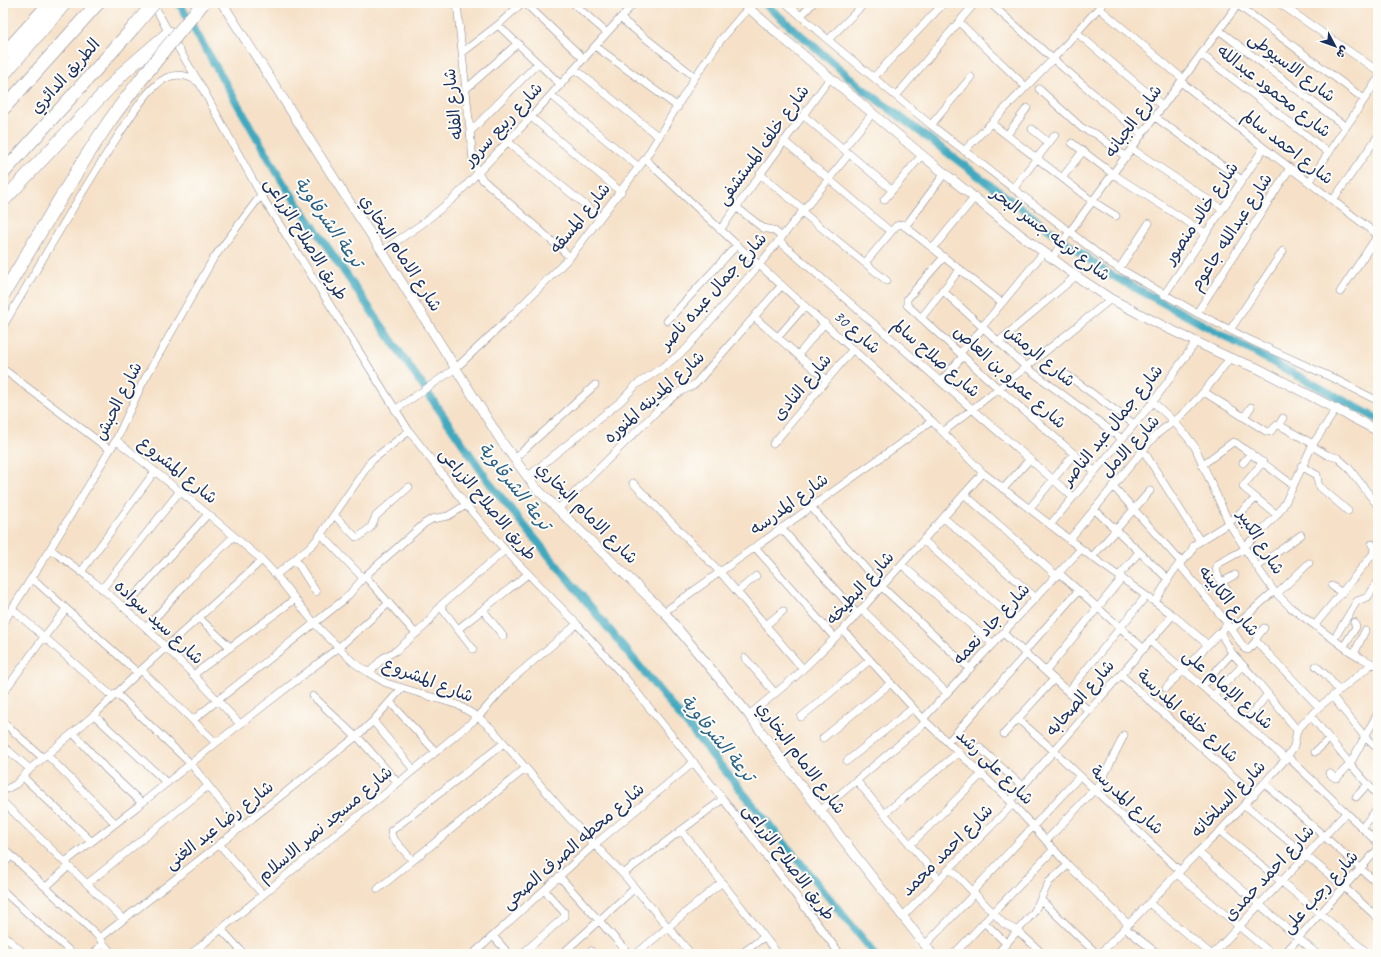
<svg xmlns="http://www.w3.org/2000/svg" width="1381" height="957" font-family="Caveat,'Playpen Sans Arabic',sans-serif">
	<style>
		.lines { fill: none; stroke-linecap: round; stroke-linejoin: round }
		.canal { stroke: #3fa9bf; stroke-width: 8 }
		.minor-casing { stroke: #888893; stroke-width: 8 }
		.tertiary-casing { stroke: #888893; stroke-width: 10 }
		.motorway-casing { stroke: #888893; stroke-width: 14 }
		.minor { stroke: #fff; stroke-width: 7 }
		.tertiary { stroke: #fff; stroke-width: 9 }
		.motorway { stroke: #fff; stroke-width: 13 }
		.motorway-bridge-casing { stroke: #888893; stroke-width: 14; stroke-linecap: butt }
		.motorway-bridge { stroke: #fff; stroke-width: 13 }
		.labels { text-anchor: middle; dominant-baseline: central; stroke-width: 4; stroke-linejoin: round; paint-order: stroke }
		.street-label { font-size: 17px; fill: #1b2f5e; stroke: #fdfcf7 }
		.water-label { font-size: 18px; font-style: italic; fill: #296085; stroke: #fdfcf7 }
	</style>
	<rect width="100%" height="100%" fill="#fdfcf7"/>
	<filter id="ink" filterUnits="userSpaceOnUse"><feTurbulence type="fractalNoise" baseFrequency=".025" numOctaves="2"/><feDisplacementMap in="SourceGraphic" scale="8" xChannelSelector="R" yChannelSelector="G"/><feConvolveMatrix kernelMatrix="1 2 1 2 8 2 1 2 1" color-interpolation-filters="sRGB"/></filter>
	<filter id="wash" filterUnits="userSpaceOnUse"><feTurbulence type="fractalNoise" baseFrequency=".012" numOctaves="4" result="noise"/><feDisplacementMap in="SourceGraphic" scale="16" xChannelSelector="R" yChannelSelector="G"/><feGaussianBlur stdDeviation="0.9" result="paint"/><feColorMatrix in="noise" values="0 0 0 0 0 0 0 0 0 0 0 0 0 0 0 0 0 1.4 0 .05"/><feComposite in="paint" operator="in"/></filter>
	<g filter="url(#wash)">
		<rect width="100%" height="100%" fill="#f6e1c8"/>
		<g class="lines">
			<path class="canal" d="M179,3L282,181L491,485L875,954
				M764,3L862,88L1104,271L1378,419"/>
		</g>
	</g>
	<g filter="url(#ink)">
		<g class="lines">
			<defs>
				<path id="minor" d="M153,3L169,33L200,84L261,195L409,431L466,505L505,550L577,624L626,679L723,799L840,954
					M457,3L473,160L479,174L483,180L570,257
					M525,3L584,59
					M573,3L607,33
					M786,3L828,40L931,125L1110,263L1197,313L1250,340L1335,379L1378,401
					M990,3L1053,59L1142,135
					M1279,3L1378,71
					M1238,5L1364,99
					M1099,8L1183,79
					M801,16L813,3
					M620,18L695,77
					M959,22L1026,87
					M498,25L561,85
					M1220,31L1346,127
					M1077,33L1163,106
					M828,40L865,3
					M595,46L678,107
					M463,52L498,25L522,3
					M1201,54L1329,153
					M575,69L659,137
					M874,77L944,3
					M1181,82L1264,148L1378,235
					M466,89L518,43
					M1039,89L1082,128L1096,134L1126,157
					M551,95L639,167
					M896,96L975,3
					M803,115L892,190
					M531,117L621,192
					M1155,117L1242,180
					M991,123L1092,201L1116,216
					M931,125L971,77
					M1032,129L1049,143
					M470,132L538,63
					M1007,135L1027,108
					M784,141L891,232
					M508,142L600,217
					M1072,143L1113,174L1205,233
					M843,149L873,113
					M1132,149L1222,209
					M964,151L1053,59L1103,3
					M645,159L737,245L932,421L983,473L1092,557L1173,615L1208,645
					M760,174L804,210
					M1062,178L1083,151
					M1309,182L1378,79
					M1013,189L1055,135
					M884,200L922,155
					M1333,200L1378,136
					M736,207L763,228L773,230L782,237
					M802,212L887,281
					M905,227L945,173
					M720,230L830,78
					M779,241L1073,497
					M933,248L975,197
					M382,251L422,224L454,198L531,117L634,3
					M944,257L907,299V305L999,389L1094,471
					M1052,258L1066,237L1239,3
					M865,263L896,226L902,224L1002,303
					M1119,269L1149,223
					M942,290L1026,367L1122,439
					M1340,292L1378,235
					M1164,295L1264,148
					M1197,313L1290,168
					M754,317L827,380
					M921,318L960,269
					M667,321L737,245
					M3,326C41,263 77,198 118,136C131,117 146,89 166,78C177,73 189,75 198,82
					M982,327L1044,252
					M1230,330L1283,251
					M778,337L805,306
					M998,342L1076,276
					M960,353L983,328
					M798,355L825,323
					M3,369L110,450
					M1067,375L1134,424
					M941,381L963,356
					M1204,392L1266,431L1270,432L1277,425H1279L1313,444
					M1153,402C1169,416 1183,430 1195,447L1229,523L1257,567L1274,591L1290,607L1348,650L1361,658L1378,666
					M395,410L456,368L508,319L570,257L645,159L695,77L720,41L748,8
					M1244,417L1251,407
					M1279,425L1283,418
					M943,432L1026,367L1111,299
					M116,440L208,514L262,560L276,575L315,624L353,662L369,673L386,683L458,705L478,717L492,729L569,818L623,874L691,954
					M773,444L853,349
					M1312,446L1327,455L1338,458L1348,467L1378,506
					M1143,450L1200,541
					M514,459L595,385
					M1263,462L1243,486L1244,488L1277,515
					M1243,463L1251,453
					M1202,465L1229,445L1233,442L1236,443L1293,485
					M1301,466L1317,475L1318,483L1320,487L1348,511
					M527,477L621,401L636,385L670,362L686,349L759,265L849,154
					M633,483L720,572L803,669
					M1113,486L1181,562
					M1003,489L1029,460
					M964,494L1057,576
					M811,507L882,587L970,669
					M558,509L665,403L678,393L694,385L697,382L782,285
					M1029,509L1074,454
					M1094,509L1168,579
					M335,516L356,537H359L371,527L376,516L409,487
					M944,518L1036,598
					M1050,525L1153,402L1196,342
					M781,528L857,614
					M321,534L363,578
					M923,540L1015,620
					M1069,540L1153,438C1160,431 1167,426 1175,421C1196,403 1214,380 1230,358
					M755,547L835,638
					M1244,547L1256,536L1277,515L1285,503L1313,444L1337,408
					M50,549C65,560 80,570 94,582C147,625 194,675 240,724
					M1092,557L1150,491
					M295,559L316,592
					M1179,564L1228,624L1245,649L1248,650L1256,641
					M902,565L993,644
					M1257,567L1301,535
					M81,572L155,471
					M1059,573L1144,649
					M276,575L313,544L321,534L371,461L409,431
					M365,576L416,634
					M1119,576L1139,552
					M32,578L138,673
					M1222,582L1235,575
					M1332,586L1342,593
					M102,589L180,491
					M737,592L756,576
					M1230,594C1225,586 1212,573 1218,564L1245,549
					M1277,594L1309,563
					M1155,602L1172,573L1181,562L1190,554L1194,545L1229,523L1256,498
					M440,606L473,649
					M124,608L208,514
					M12,609L113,697
					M862,609L947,693
					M483,610L503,636
					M664,612L932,421
					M199,618L230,647
					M3,623L50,549L116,440L142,384L213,259L261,195
					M766,625L783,611
					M1315,625L1373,554L1374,549L1372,544
					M146,628L189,580L234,536
					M1264,628L1257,637L1256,641L1319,707
					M458,629L528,574
					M1232,629L1274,591
					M843,630L923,719L1010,801L1068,865L1128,924
					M1220,632L1232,653L1258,682L1297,730
					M1003,633L1089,711
					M1334,639L1357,601L1368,597L1378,581
					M1150,641L1286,759
					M1344,646L1356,627L1354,622
					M1024,652L1079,590
					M1354,654L1365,631
					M745,658L775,693
					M1316,666L1327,676L1339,691
					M141,670L216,743
					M1046,671L1122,578
					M369,673L383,658L397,650L427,624L440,606L505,550
					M193,675L295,599
					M1121,675L1254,795
					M1202,686L1232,653
					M1166,688L1228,624
					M1068,692L1146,596
					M3,693L44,637L66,609
					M116,693L191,764L241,827
					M313,696L356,737
					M1213,696L1243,665
					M1332,696L1365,737L1378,749
					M390,702L436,752
					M94,715L167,783
					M749,715L796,676L843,630L983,473
					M1311,716L1350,764L1378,796
					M801,717L870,660
					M923,719L947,693L1081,549
					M1018,719L1054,751L1180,871
					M193,720L346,598L365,576L425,523L432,519L448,516L466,505
					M373,721L414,770
					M3,722L43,758
					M1245,722L1268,694
					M73,733L107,770L142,803
					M1004,734L1054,679
					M357,736L398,783
					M823,738L891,683
					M948,742L1026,654
					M3,746L30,769
					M979,747L1022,786
					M1315,752L1329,739
					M47,755L115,823
					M1288,757L1378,843
					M847,761L913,708
					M1329,773L1335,778H1337L1350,764L1378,713
					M23,777L91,841
					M856,780L939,879
					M1264,783L1378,884
					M3,791L16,784L30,769L94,715L141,670L262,560
					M1096,792L1124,735
					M1356,797L1368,784
					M1010,801L1173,615
					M3,802L123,919
					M1245,805L1344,887L1378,918
					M820,811L926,722
					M884,814L959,752
					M1362,828L1378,808
					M681,830L778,954
					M1220,831L1369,954
					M1046,841L1094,790
					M219,844L263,895
					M910,845L982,774
					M3,848L95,933L112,954
					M1198,852L1317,954
					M412,860L392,837L391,831L504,743
					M65,862L142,803L216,743L338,648L389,603
					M3,866L11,855
					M950,868L1004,924L1018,931L1043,954
					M623,874L723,799
					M1177,874L1272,954
					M559,876L629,954
					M87,884L208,786
					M46,887L69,866
					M378,889L526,768
					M3,891L73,954
					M973,891L1080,776
					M1041,900L1097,954
					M1149,903L1211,954
					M903,916L1013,804
					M984,922L1007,944
					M1125,928L1158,954
					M221,929L244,954
					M3,935L25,954
					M493,936L509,954
					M100,938L357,736L373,721L402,688
					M925,945L975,893
					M94,954L103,943
					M191,954L478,717L511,680L577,624
					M473,954L594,845L694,762
					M522,954L564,917V912L544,890
					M562,954L635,888
					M588,954L591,951
					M636,954L722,882
					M741,954L764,937
					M954,954L1054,849
					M997,954L1034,912L1049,882L1068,865
					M1100,954L1198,852L1220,831L1286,759L1294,746L1297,730L1319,707L1372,664
					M1213,954L1346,813
					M1284,954L1378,849"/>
				<path id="tertiary" d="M222,3L348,200L382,251L502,442L535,487L664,612L749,715L799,783L932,954
					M743,3L777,33L922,155L1018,233L1076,276L1111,299L1167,328L1230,358L1257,368L1378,431"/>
				<path id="motorway" d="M3,55L50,3
					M3,75L65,3
					M3,109L98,3
					M3,173L134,27
					M3,201L124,72L169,33"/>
			</defs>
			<use href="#minor" class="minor-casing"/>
			<use href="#tertiary" class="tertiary-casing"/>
			<use href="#motorway" class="motorway-casing"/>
			<use href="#minor" class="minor"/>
			<use href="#tertiary" class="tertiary"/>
			<use href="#motorway" class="motorway"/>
			<defs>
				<path id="motorway-bridge" d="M134,27L154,3
					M3,295C38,236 72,176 111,119C140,79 172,41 203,3"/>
			</defs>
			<use href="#motorway-bridge" class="motorway-bridge-casing"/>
			<use href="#motorway-bridge" class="motorway-bridge"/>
		</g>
	</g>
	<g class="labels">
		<g class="street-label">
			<text transform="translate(1292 67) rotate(37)">شارع الاسيوطى</text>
			<text transform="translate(65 76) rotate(-48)">الطريق الدائري</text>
			<text transform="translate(1274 91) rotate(38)">شارع محمود عبدالله</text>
			<text transform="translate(453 104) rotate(-96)">شارع الفله</text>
			<text transform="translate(1133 121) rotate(-54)">شارع الجبانه</text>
			<text transform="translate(503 124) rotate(-47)">شارع ربيع سرور</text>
			<text transform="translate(763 145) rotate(-54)">شارع خلف المستشفى</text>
			<text transform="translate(1288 147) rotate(38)">شارع احمد سالم</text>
			<text transform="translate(1201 213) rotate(-56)">شارع خالد منصور</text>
			<text transform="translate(580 218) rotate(-51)">شارع المسقه</text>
			<text transform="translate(1231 232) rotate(-57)">شارع عبدالله جاعوم</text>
			<text transform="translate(1051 234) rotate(37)">شارع ترعه جسر البحر</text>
			<text transform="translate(306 239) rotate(58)">طريق الاصلاح الزراعى</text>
			<text transform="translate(401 253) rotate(57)">شارع الامام البخاري</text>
			<text transform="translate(713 291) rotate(-48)">شارع جمال عبده ناصر</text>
			<text transform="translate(857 332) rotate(42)">شارع 30</text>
			<text transform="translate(1040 356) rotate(40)">شارع الرمش</text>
			<text transform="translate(936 358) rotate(41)">شارع صلاح سالم</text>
			<text transform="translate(1010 377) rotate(42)">شارع عمرو بن العاص</text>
			<text transform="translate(802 387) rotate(-50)">شارع النادى</text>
			<text transform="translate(654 397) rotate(-42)">شارع المدينه المنوره</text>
			<text transform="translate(118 401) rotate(-63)">شارع الحبش</text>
			<text transform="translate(1112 425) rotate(-51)">شارع جمال عبد الناصر</text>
			<text transform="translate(1130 446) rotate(-47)">شارع الامل</text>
			<text transform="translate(178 470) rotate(39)">شارع المشروع</text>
			<text transform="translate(488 504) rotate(50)">طريق الاصلاح الزراعى</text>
			<text transform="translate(789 504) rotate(-36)">شارع المدرسه</text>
			<text transform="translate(587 513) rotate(45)">شارع الامام البخاري</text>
			<text transform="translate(1261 542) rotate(58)">شارع الكبير</text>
			<text transform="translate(860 588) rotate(-48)">شارع البطيخه</text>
			<text transform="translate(1229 601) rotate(51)">شارع الكابينه</text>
			<text transform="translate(159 622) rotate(43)">شارع سيد سواده</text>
			<text transform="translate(991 624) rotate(-47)">شارع جاد نعمه</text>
			<text transform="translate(428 680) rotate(21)">شارع المشروع</text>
			<text transform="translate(1228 689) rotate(41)">شارع الإمام على</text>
			<text transform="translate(1080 698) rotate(-49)">شارع الصحابه</text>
			<text transform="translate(1188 716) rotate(42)">شارع خلف المدرسة</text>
			<text transform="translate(801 758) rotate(53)">شارع الامام البخاري</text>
			<text transform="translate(995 767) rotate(44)">شارع على رشد</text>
			<text transform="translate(1228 799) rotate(-46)">شارع السلخانه</text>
			<text transform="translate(1127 800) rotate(43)">شارع المدرسة</text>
			<text transform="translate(325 824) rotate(-40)">شارع مسجد نصر الاسلام</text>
			<text transform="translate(219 825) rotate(-38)">شارع رضا عبد الغنى</text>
			<text transform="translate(573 846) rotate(-41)">شارع محطه الصرف الصحى</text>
			<text transform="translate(947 850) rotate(-45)">شارع احمد محمد</text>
			<text transform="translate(789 862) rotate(53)">طريق الاصلاح الزراعى</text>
			<text transform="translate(1269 873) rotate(-47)">شارع احمد حمدى</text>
			<text transform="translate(1320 892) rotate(-48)">شارع رجب على</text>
		</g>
		<g class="water-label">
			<text transform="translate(329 222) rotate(55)">ترعة الشرقاوية</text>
			<text transform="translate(515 486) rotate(52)">ترعة الشرقاوية</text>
			<text transform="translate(718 738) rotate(51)">ترعة الشرقاوية</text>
		</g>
	</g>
	<rect width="1381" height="957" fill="none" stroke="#fdfcf7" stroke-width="16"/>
	<g transform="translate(1335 46) rotate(131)" stroke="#fdfcf7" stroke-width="3" paint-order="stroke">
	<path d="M0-3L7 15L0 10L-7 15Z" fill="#1b2f5e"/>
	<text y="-6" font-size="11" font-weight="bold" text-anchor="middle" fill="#1b2f5e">ش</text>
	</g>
</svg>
